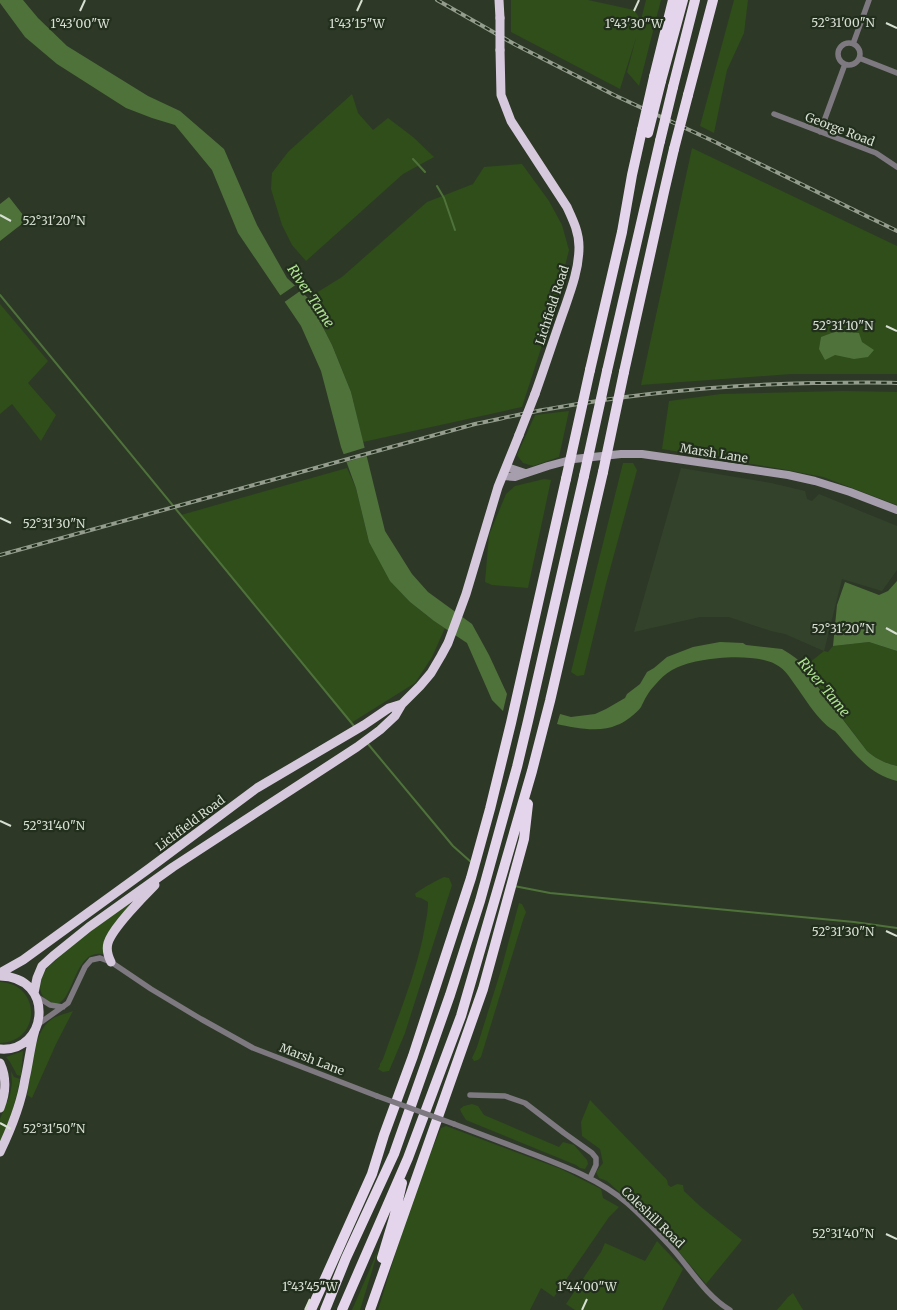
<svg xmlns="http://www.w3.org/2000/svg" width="897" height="1310" font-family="Merriweather,serif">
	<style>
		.built { fill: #33432b }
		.green { fill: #2f4e1a }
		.water { fill: #4f723b }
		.pier { fill: #2d3926 }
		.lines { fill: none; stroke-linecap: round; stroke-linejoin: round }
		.stream { stroke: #4f723b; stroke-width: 2 }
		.minor { stroke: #7e7881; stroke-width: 5.5 }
		.secondary { stroke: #a79ead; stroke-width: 8 }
		.trunk { stroke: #d6c8dd; stroke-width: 9 }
		.motorway { stroke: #e4d5ec; stroke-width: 10 }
		.rail-casing { stroke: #939c8d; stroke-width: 4 }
		.rail { stroke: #232f1d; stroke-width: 2; stroke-dasharray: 5.5; stroke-linecap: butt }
		.minor-bridge { stroke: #7e7881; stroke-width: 5.5 }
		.trunk-bridge { stroke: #d6c8dd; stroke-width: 9 }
		.motorway-bridge { stroke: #e4d5ec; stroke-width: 10 }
		.ticks { fill: none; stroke: #d7dfd3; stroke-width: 2 }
		.labels { text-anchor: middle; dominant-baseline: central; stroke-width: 4.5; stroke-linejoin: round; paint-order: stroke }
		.street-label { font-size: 12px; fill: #d7dfd3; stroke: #232f1d }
		.water-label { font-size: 14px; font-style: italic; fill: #afe392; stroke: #232f1d }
		.ticks-label { font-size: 12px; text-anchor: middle; fill: #d7dfd3; stroke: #232f1d; stroke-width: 4.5; stroke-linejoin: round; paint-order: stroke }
	</style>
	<rect width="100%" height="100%" fill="#2d3926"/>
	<path class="built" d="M681,468L771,483L805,491L807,499L812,501L819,494L897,526V570L882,591L842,579L824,651L785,634L771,631L729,617H700L634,632Z"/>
	<path class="green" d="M511,0H588L634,10L641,20L646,0H661L639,86L627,72L636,38L620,89L511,32Z
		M734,0H748L744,33L727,70L714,133L700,126Z
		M352,94L358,113L373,130L388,118L413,137L434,157L403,174L306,261L292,245L282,225L271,189L272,173L288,152Z
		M692,148L897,246V374H791L641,385Z
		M522,164L549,201L562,225L569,250L557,299L522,407L363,442L351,392L332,345L308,298L342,277L427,202L473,184L484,167Z
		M0,304L48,361L28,383L56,415L41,441L12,404L0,414Z
		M843,391L897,392V505L823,477L782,469L662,449L669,401L721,394Z
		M569,411L559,457L533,466L523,463L517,455L535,415Z
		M623,463H633L637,470L606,584L584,675L577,676L571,672Z
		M347,468L356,488L369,542L410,602L434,621L445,628L432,657L415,683L351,723L181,515Z
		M544,479L551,480L528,588L492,585L485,582L489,535L506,494L515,486Z
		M869,642L897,651V766C885,763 876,759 867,751L804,667L824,651L828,652L833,646Z
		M444,877L449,878L452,885L405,1033L389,1071L383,1072L378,1069L380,1066V1064L383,1059C397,1019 414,979 423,937C425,925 428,914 428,902L421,898L416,897L415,894C419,890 439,879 444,877Z
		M141,895L107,936L106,955C73,945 75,1004 55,1004C51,1004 47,1001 45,999C36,989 41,975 48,967L82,937Z
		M519,903L522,904L526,912L523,920L481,1057L478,1060L474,1061L472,1058L477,1047L501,970Z
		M0,982C42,984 41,1042 0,1043Z
		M73,1011L56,1044L32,1098L27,1095C31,1073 32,1032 52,1019C58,1015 66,1014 73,1011Z
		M23,1051L21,1076L17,1075L10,1062L6,1057Z
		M11,1071L14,1077L20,1079C16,1102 9,1123 0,1144V1119L10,1095L12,1083Z
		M590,1100L667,1180L668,1185L671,1187L677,1184L683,1185L684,1191L701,1207L742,1240L706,1284L657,1226L607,1181L599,1178L596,1172L603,1163L600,1149L582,1136L581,1122Z
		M472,1104L478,1106L484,1115L559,1147L563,1142L574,1145L587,1160L588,1164L585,1169L580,1168L576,1165L466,1120L461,1112L460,1109L464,1106Z
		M446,1126L561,1169L601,1189L603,1198L619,1207L609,1217L554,1297L541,1288L530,1310H378C397,1249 415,1187 441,1128Z
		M657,1241L683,1269L662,1310H575L566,1304L601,1252L605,1243L645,1261Z
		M379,1248L360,1310H352Z
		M793,1293L803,1310H777L788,1297Z"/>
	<path class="water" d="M0,0H23L38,18L67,46L148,96L180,111L224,149L257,225L287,278L308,298L332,345L351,392L385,531L412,574L428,592L472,624L489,655L507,694L503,711L492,700L467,643L434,621L410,602L390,581L369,542L356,488L341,447L321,371L301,326L238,233L212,170L175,125L152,118L126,108L57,64L25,37L0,3Z
		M9,197L27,220L0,241V204Z
		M837,331L859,333L862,342L874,350L868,357L854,359L835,355L825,360L819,349L821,337Z
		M897,581V651L869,642L833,646L837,605L845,582L879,595L888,591Z
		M720,642L743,643L746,645L782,649L790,654L797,659L810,675L818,687L867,751C876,759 885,763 897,766V781C868,774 854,752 835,731C821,724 807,702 798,689C791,680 786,669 775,664C752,652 694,657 672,670C665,674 660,679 655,685C648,692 645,699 641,707C637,713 624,723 617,725C601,733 574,728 557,724L560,714L571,717L595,714L606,709L625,698L627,694L640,684L647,672L654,668L667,657L693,647Z"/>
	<path class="pier" d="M297,284L303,289L283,303L278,297Z
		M367,447L369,455L343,463L341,455Z"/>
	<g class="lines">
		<path class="stream" d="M413,159L425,172
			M437,186L444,198L455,230
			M0,295L354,726
			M368,744L453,846L471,862
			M514,886L550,893L854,922L897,928"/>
		<path class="minor" d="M838 54a11 11 0 1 1 22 0a11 11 0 1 1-22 0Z
			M853,44L869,0
			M859,58L897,73
			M774,114L863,148L876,153L897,167
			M820,132L845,64
			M36,996L50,1005L63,1007
			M37,1025L68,1003L85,967L91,960L100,958L111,962L151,989L201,1019L253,1048L377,1096
			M470,1095L505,1096L525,1103L564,1133L592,1153L596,1158V1165L590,1178
			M454,1124C478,1133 501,1142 525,1151C561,1165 598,1178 627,1203C642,1216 657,1232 670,1246C690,1268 705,1295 730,1310"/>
		<path class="secondary" d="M507,467L525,473
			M503,476L515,477L548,466L574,459L621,454H642L788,475L815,481L850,492L897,510"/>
		<path class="trunk" d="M499,0L500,18
			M500,50L501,95L511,121L567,207C573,220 579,232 579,247C579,269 571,290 564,310C554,338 545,366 535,394
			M111,962C108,956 106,950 108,943C112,929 144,896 155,885
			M0,973L23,960L147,870L257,788L364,725L389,708L402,704
			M0,976C56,977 48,1053 0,1049
			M34,993L37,978L42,966L53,956L89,927L173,867L357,747L380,730L395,716L402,704L420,686L431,673L441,656L448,643L466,594L498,487L519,435
			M0,1063C7,1078 6,1093 0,1108
			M0,1152C11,1129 21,1105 25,1079C29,1062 30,1047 35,1030"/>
		<path class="motorway" d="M654,77L673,0
			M661,81L683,0
			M673,87L695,0
			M688,95L713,0
			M590,370L622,232L632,175L642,130
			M607,371L660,141
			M624,372L664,192L674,149
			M382,1258L394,1218L402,1183
			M311,1310L372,1174L384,1135L413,1056L471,878L490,809L511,723L566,479
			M325,1310L346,1258L394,1154L450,995L480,901L517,767L528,721L584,476
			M342,1310L408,1158L461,1016L532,771L550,701L603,472
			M370,1310L483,989L524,839L528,804"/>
		<defs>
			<path id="rail" d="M437,0L516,45L614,95L713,141L897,231
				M0,555L475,424C500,419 524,413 549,409C636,393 725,385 813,383C841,383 869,382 897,383"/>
		</defs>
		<use href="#rail" class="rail-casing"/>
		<use href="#rail" class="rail"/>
		<path class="minor-bridge" d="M377,1096L454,1124"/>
		<path class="trunk-bridge" d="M500,50V18
			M519,435L535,394"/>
		<path class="motorway-bridge" d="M642,130L654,77
			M648,133L661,81
			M660,141L673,87
			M674,149L688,95
			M603,472L624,372
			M584,476L607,371
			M566,479L590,370"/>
	</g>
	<path class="ticks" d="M80,11L85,0M357,11L362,0M634,11L639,0M886,23L897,28M0,215L11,221M886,326L897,331M0,518L11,523M886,628L897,634M0,821L11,826M886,931L897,936M0,1123L11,1129M886,1234L897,1239M305,1310L310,1299M582,1310L587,1299"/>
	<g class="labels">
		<g class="street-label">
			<text transform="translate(840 129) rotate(21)">George Road</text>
			<text transform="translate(552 305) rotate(-72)">Lichfield Road</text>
			<text transform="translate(714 453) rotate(9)">Marsh Lane</text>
			<text transform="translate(190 823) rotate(-37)">Lichfield Road</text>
			<text transform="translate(312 1059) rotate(21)">Marsh Lane</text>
			<text transform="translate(653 1217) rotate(44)">Coleshill Road</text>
		</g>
		<g class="water-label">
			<text transform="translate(311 296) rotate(56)">River Tame</text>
			<text transform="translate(824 687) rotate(50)">River Tame</text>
		</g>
	</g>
	<g class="ticks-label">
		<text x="843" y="27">52°31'00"N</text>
		<text x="357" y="28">1°43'15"W</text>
		<text x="634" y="28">1°43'30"W</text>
		<text x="80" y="28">1°43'00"W</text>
		<text x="54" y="225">52°31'20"N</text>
		<text x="843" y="330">52°31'10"N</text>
		<text x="54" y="528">52°31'30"N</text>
		<text x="843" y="633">52°31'20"N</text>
		<text x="54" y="830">52°31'40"N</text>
		<text x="843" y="936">52°31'30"N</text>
		<text x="54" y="1133">52°31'50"N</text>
		<text x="843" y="1238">52°31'40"N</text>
		<text x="310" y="1291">1°43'45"W</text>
		<text x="587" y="1291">1°44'00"W</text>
	</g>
</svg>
